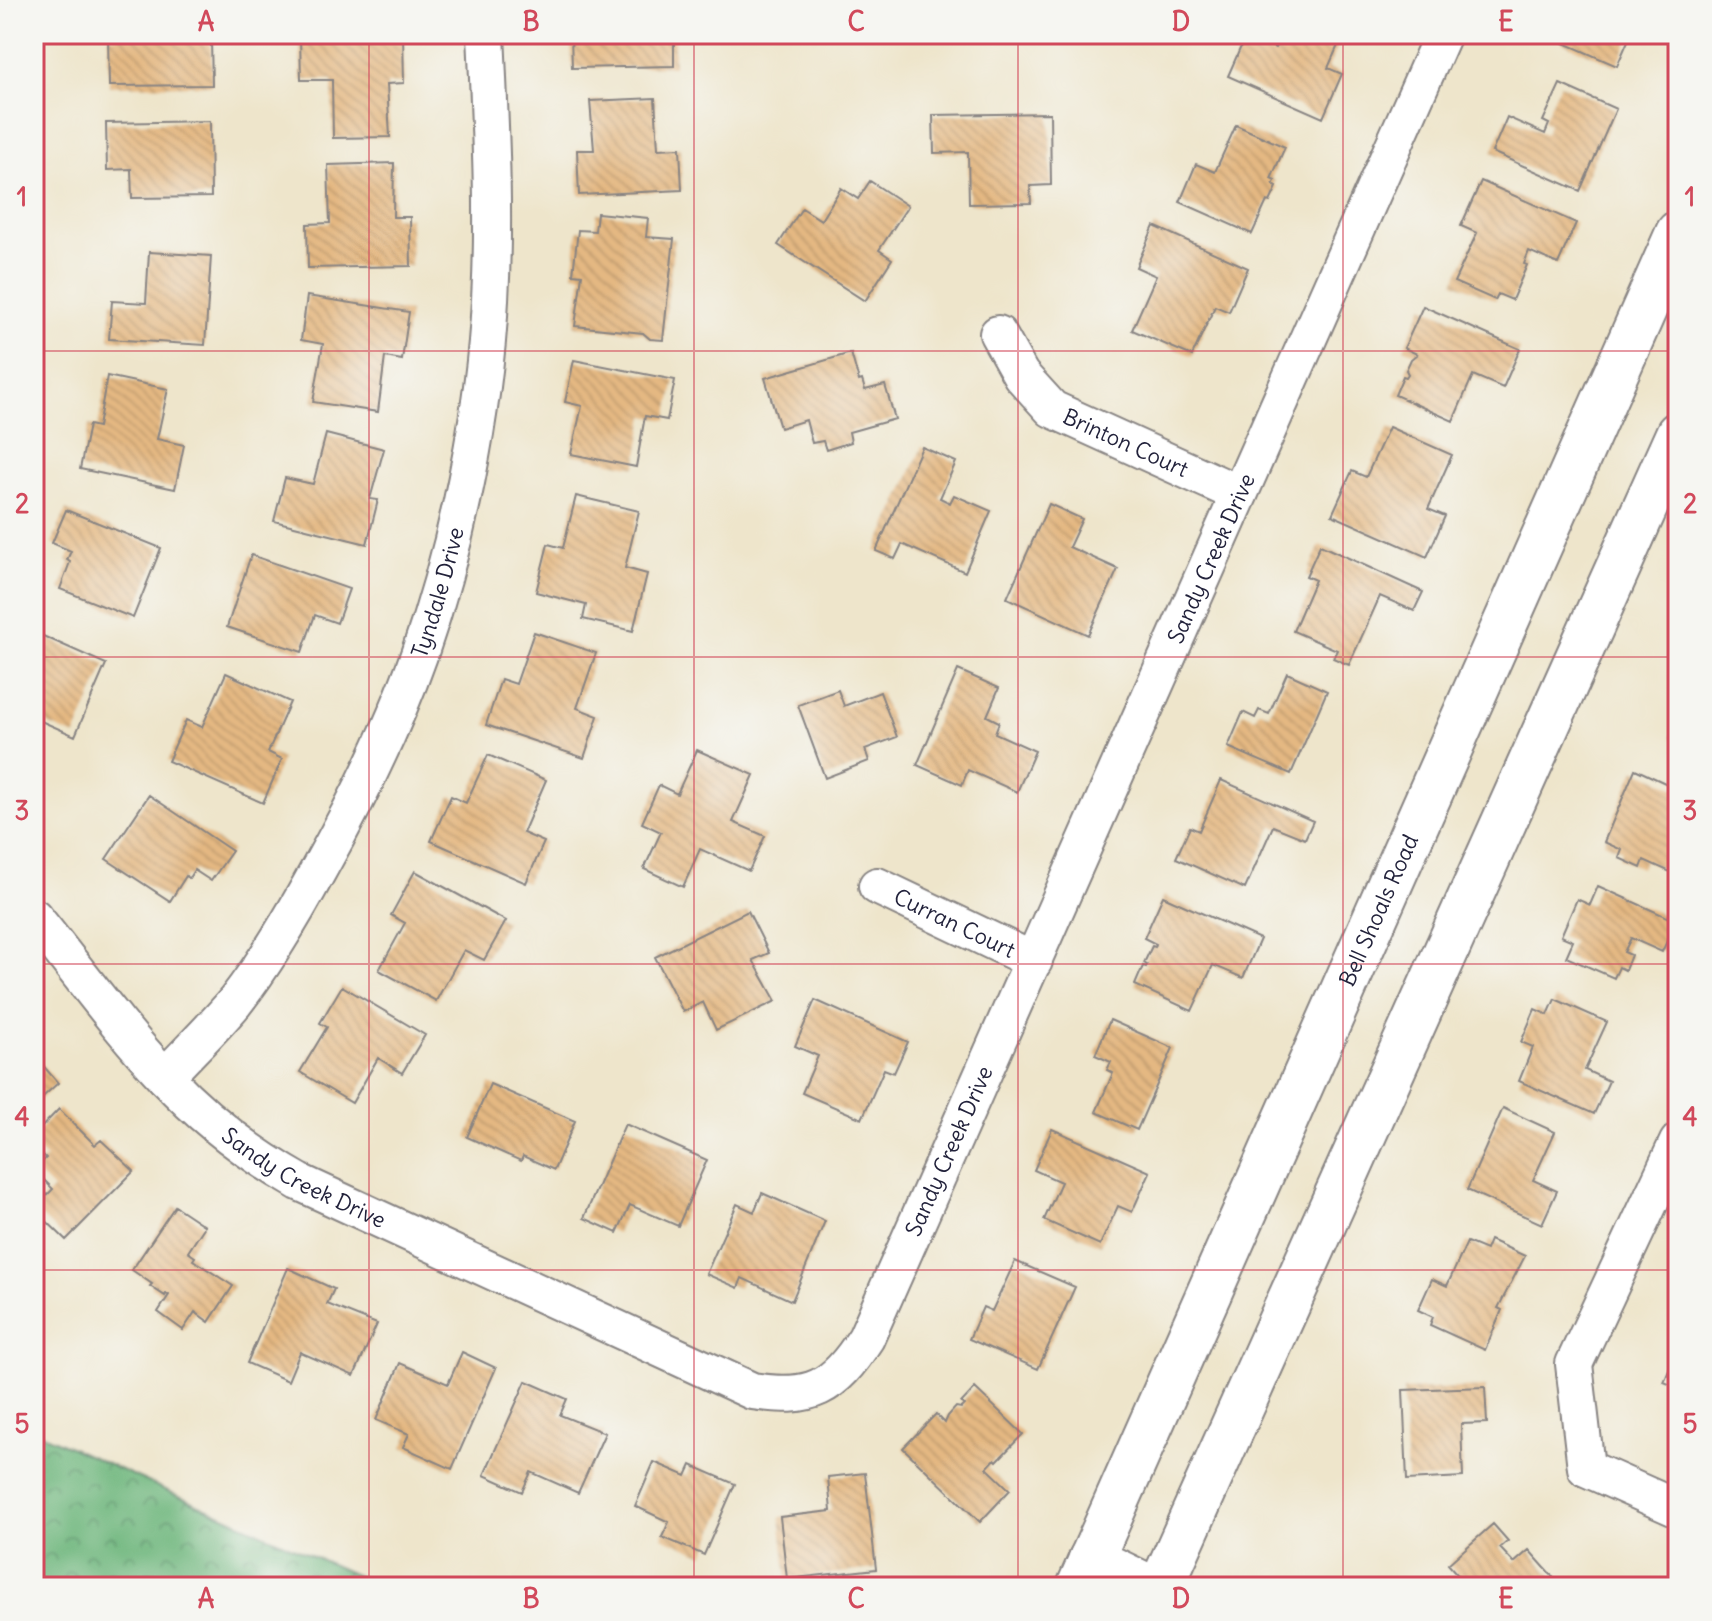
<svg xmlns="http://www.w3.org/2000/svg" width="1712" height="1621" font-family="Delius,sans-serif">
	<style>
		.forest { fill: url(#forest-crowns); stroke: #486c5c; stroke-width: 2 }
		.building { fill: url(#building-back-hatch) }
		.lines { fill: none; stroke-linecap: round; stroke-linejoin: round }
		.minor-casing { stroke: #888483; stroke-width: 40 }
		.tertiary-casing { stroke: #888483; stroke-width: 48 }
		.secondary-casing { stroke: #888483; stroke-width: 48 }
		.minor { stroke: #fff; stroke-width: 36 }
		.tertiary { stroke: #fff; stroke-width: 44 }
		.secondary { stroke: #fff; stroke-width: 44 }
		.grid { fill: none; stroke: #d1495b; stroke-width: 2; stroke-opacity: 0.55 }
		.labels { text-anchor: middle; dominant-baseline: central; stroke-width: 6; stroke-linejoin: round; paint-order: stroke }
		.street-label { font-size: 22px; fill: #22223b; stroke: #f6f6f2 }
		.neatline { fill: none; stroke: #d1495b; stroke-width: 3 }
		.grid-label { font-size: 26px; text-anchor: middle; font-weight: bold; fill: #d1495b }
	</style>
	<defs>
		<pattern id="forest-crowns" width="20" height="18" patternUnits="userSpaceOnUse" patternTransform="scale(2)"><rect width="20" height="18" fill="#6db67c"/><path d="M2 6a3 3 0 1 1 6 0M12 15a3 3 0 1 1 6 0" fill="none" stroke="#599467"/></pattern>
		<pattern id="building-back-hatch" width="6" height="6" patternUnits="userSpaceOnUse" patternTransform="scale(2)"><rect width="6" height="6" fill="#e4b882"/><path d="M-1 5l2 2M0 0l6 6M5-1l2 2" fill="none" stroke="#c39e71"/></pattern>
	</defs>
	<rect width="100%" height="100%" fill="#f6f6f2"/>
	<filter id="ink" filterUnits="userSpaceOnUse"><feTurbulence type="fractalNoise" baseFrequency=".0125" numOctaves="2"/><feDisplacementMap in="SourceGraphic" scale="16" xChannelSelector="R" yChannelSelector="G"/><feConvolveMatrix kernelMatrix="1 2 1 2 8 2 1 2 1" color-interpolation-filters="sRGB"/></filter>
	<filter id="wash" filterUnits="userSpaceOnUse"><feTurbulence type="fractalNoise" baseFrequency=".006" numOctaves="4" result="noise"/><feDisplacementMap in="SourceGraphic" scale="32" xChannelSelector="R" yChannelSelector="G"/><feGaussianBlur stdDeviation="1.8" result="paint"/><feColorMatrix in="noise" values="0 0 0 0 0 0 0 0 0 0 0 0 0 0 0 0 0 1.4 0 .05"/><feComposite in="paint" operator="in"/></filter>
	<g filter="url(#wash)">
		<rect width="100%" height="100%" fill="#eee5cb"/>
		<path class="forest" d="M34,1431L382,1587H34Z"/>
		<g id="blocks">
			<path class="building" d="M125,34H180V40H211L212,85L109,86L108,37L125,36Z
				M403,34L404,83L387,84L390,137L333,138L332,80H301L300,35Z
				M571,34H674V66L572,68Z
				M1281,34H1343L1328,68L1342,74L1323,118L1228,76L1246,35L1275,48Z
				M1565,34H1631L1617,66L1562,42Z
				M1560,84L1616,109L1580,191L1492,152L1507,117L1545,134L1549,124L1543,121Z
				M655,98L658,149L680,148L682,190L579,195L577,150H594L590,101Z
				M1050,113L1051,185L1030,186L1031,203L969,204L968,152L934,153L933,115Z
				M210,121L211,197L132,198L131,169L107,170L106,123Z
				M1236,125L1285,147L1271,179L1275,181L1273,185L1277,187L1270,202L1267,201L1252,234L1180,202L1196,164L1215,172Z
				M394,163L393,217H410L411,266L308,268L307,224L330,223L328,165Z
				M870,181L908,206L879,250L892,259L865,301L778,245L802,208L821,220L841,188L858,199Z
				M1481,181L1576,223L1558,264L1529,251L1524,264L1527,265L1512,300L1498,294L1495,300L1454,282L1477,233L1461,226Z
				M597,213L648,218L646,237L674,239L663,340L650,339L643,333L575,326L582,275L573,274L578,230L595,231Z
				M1154,226L1248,268L1229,312L1215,306L1192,356L1132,330L1156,276L1136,267Z
				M149,252L211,256L205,345L109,339L112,301L146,303Z
				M307,296L409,312L402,360L385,357L378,412L313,402L323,344L301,340Z
				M1423,306L1520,349L1503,388L1473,375L1453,421L1395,395L1403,376L1406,377L1408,374L1406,370L1411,359L1417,354L1404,348Z
				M851,353L859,381L862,380L865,390L885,385L895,419L849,432L851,442L826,450L823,441L812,443L806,420L780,428L765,378Z
				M574,360L675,380L667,420L645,416L636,467L571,454L582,406L565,402Z
				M107,376L168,389L157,439L184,445L175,489L80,469L89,425L98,427Z
				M1389,427L1452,455L1428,509L1445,516L1427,557L1332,515L1352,471L1366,477Z
				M326,434L384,449L370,499L378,500L367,544L274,521L285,478L313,484Z
				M922,447L956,462L940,498L950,503L954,495L991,511L965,572L902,544L895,559L876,551Z
				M576,496L639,511L625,568L647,574L633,631L583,619L586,605L536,592L548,544L563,548Z
				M1049,504L1082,519L1069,547L1118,569L1088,635L1007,598Z
				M66,510L161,548L133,618L60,589L70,562L67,560L71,551L52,543Z
				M1320,545L1423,592L1414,611L1380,596L1349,665L1333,658L1337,650L1293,631L1315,580L1306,576Z
				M251,555L349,589L337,623L315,615L302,652L227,627Z
				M34,632L106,664L75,736L34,718Z
				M534,632L596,653L577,708L598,716L584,758L486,725L501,679L516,684Z
				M958,670L999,688L987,716L999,722L995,733L1035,751L1017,792L968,770L962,785L917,765Z
				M226,673L290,702L268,752L282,759L263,803L168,761L186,720L202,727Z
				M1287,673L1327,691L1291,774L1228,747L1243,712L1255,718L1259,710L1269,714Z
				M838,690L844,706L880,692L897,737L865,749L869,761L825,778L798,705Z
				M1678,721V740L1671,737Z
				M697,750L754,775L733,822L765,836L749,871L700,849L683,887L644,869L661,832L642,823L659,785L677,794Z
				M488,755L546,780L523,833L544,842L526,883L431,841L451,796L466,803Z
				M1635,769L1678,789L1677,875L1644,860L1641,868L1619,858L1622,850L1604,842Z
				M1221,780L1313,821L1305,839L1273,826L1245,889L1176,858L1190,827L1199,831Z
				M149,795L232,851L211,881L194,870L189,878L186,876L170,901L106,859Z
				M415,871L506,921L484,960L464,950L436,1001L379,970L405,923L391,915Z
				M1598,886L1676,921L1662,952L1631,938L1624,952L1631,955L1625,970L1619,967L1614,978L1566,957L1573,941L1561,936L1577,899L1590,905Z
				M1163,896L1260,939L1243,978L1213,965L1192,1011L1135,985L1143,966L1146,967L1147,965L1144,963L1152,946L1155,947L1156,944L1144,938Z
				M748,911L769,953L753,960L776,1001L716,1030L703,1002L683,1012L655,957Z
				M342,986L425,1035L402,1073L378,1058L352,1103L300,1072L327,1027L320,1023Z
				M1555,999L1607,1022L1585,1070L1609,1081L1594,1114L1519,1081L1533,1047L1521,1042L1535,1009L1548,1015Z
				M815,1000L908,1042L894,1073L884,1069L862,1119L802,1093L818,1056L795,1046Z
				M1110,1020L1173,1048L1137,1130L1096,1112L1113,1073L1107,1070L1111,1062L1095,1055Z
				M34,1055L58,1083L34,1105Z
				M490,1084L575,1121L554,1170L523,1156L521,1161L467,1137Z
				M1503,1108L1555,1132L1533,1180L1557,1191L1542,1224L1467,1190Z
				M59,1109L95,1145L101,1140L134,1171L66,1240L34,1209L53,1189L34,1170L46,1158L34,1146V1135Z
				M625,1124L707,1160L678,1226L630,1205L617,1233L584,1218Z
				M1052,1129L1150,1172L1132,1212L1118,1206L1100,1245L1044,1220L1061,1182L1034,1170Z
				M762,1193L825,1221L792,1301L742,1278L738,1288L706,1274L737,1204L754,1212Z
				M175,1206L205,1226L188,1252L195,1257L193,1260L233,1286L209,1322L195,1312L183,1330L158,1312L169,1295L166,1294L165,1296L150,1286L152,1284L132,1270Z
				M1490,1240L1525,1256L1498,1308L1502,1310L1485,1350L1430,1325L1433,1317L1418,1310L1432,1279L1447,1286L1467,1242L1486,1250Z
				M1015,1261L1075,1287L1038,1369L969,1339L983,1307L992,1311Z
				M288,1268L334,1289L327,1304L377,1324L354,1376L300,1352L288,1381L247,1363Z
				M1678,1349V1388L1664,1382Z
				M462,1352L496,1368L452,1469L403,1447L409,1434L376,1420L400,1363L448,1384Z
				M526,1381L567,1399L560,1415L605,1433L578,1493L531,1472L522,1492L484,1475Z
				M1485,1387L1487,1423L1461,1424L1463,1477L1407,1480L1403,1390Z
				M975,1388L1023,1434L997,1461L995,1459L987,1468L1010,1490L980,1522L903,1448L936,1414L945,1423L948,1416L956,1407L961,1408L964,1405L961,1403Z
				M654,1462L686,1476L691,1465L735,1484L704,1555L662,1537L669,1522L635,1506Z
				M865,1473L876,1569L787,1579L780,1517L831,1511L828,1477Z
				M1493,1524L1508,1541L1500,1548L1514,1563L1529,1550L1553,1577L1542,1587H1456L1463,1581L1448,1564Z"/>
		</g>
	</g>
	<g filter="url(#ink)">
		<use href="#blocks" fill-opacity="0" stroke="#888483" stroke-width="2"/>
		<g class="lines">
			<defs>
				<g id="minor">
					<path id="s1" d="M998,334L1021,375L1052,409L1239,494"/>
					<path id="s2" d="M877,886L1034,961"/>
					<path id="s3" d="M34,917C77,970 118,1027 165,1077C204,1119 250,1154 299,1182L752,1391C812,1400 833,1389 866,1338L1443,34"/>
					<path id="s4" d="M165,1077C188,1052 213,1028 235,1002C267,961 294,915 319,869C357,801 393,729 419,655C457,547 484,414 490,300C495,211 490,123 486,34"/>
					<path d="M1678,1142L1574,1364L1586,1468L1678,1509"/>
				</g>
				<path id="tertiary" d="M1091,1559L1149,1587"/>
				<g id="secondary">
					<path id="s5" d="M1079,1587L1678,233"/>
					<path d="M1161,1587L1678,434"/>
				</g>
			</defs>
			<use href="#minor" class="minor-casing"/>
			<use href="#tertiary" class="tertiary-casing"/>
			<use href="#secondary" class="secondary-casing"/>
			<use href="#minor" class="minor"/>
			<use href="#tertiary" class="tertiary"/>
			<use href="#secondary" class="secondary"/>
		</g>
	</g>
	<path class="grid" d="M369,34V1587M694,34V1587M1018,34V1587M1343,34V1587M34,351H1678M34,657H1678M34,964H1678M34,1270H1678"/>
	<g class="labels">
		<g class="street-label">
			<text stroke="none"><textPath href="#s1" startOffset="174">Brinton Court</textPath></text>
			<text stroke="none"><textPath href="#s3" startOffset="1866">Sandy Creek Drive</textPath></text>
			<text stroke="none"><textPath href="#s4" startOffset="562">Tyndale Drive</textPath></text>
			<text stroke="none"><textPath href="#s5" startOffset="740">Bell Shoals Road</textPath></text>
			<text stroke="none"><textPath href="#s2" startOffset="86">Curran Court</textPath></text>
			<text stroke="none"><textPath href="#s3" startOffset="1218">Sandy Creek Drive</textPath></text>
			<text stroke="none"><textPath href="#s3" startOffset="380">Sandy Creek Drive</textPath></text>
		</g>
	</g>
	<rect width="1712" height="1621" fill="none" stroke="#f6f6f2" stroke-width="88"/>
	<rect x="44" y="44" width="1624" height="1533" class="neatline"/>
	<g class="grid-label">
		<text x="206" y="31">A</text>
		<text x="531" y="31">B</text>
		<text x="856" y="31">C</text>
		<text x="1181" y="31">D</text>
		<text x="1506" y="31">E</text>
		<text x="22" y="206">1</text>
		<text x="1690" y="206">1</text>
		<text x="22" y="513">2</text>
		<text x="1690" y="513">2</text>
		<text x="22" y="820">3</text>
		<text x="1690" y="820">3</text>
		<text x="22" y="1126">4</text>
		<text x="1690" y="1126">4</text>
		<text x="22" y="1433">5</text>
		<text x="1690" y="1433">5</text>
		<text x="206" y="1608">A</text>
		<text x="531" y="1608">B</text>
		<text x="856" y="1608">C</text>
		<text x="1181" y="1608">D</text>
		<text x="1506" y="1608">E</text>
	</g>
</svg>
